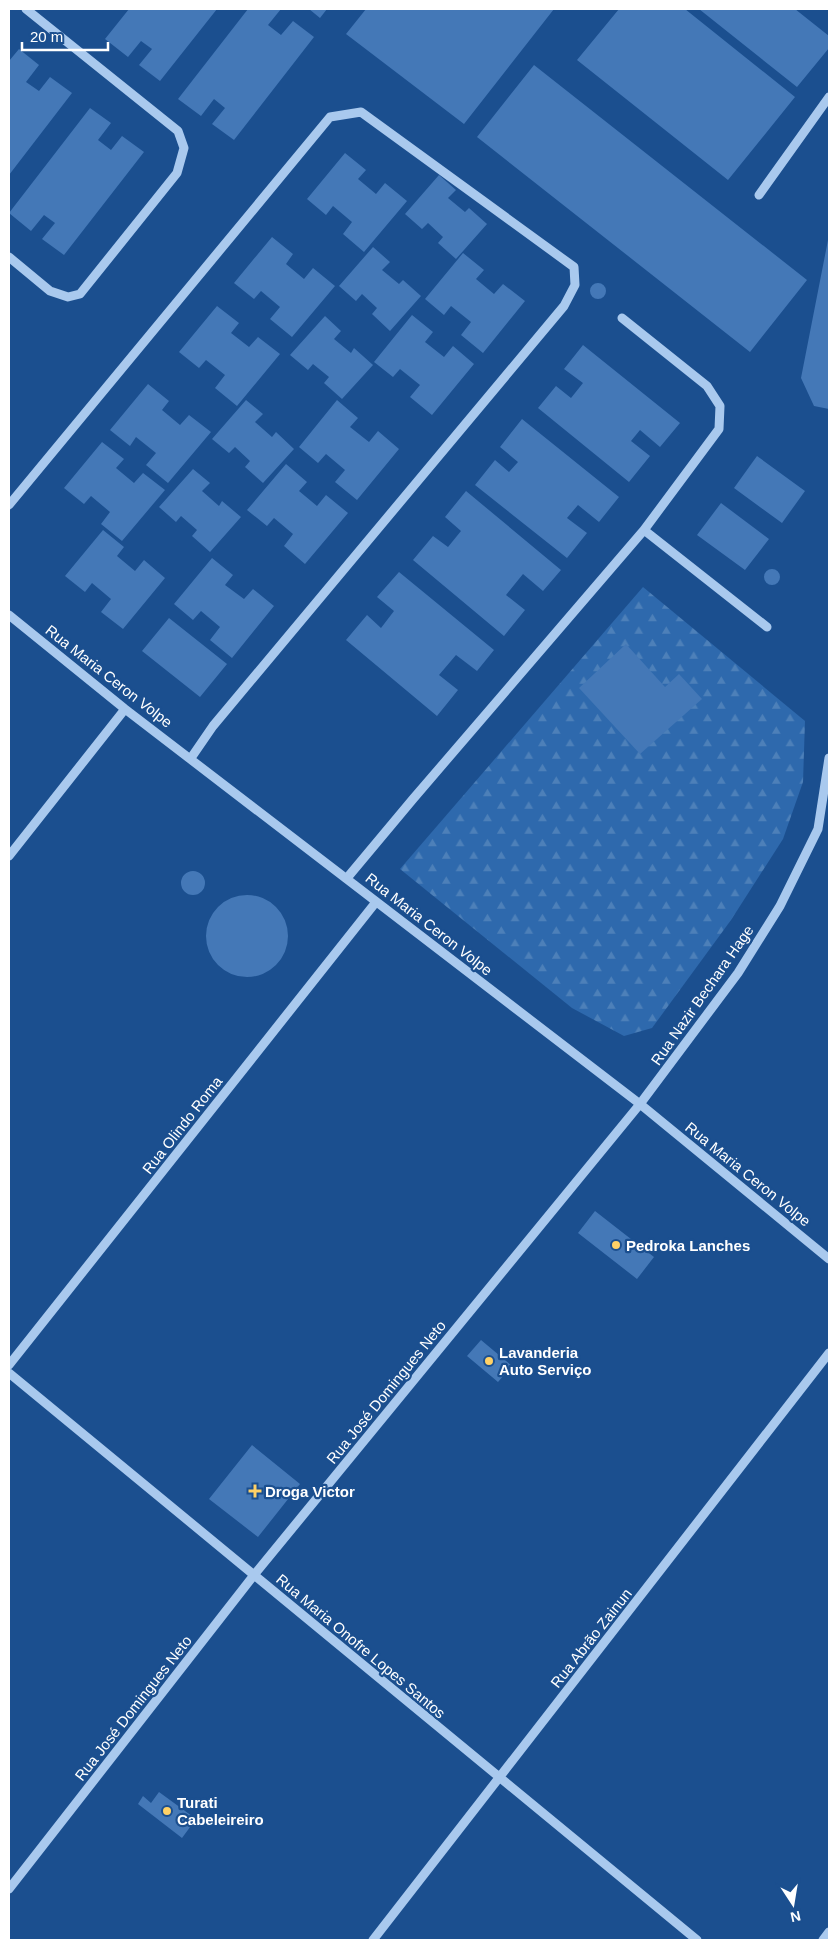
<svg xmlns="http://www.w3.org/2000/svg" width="838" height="1949" font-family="Arial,sans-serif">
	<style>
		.forest { fill: url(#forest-firs) }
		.building { fill: #4478b7 }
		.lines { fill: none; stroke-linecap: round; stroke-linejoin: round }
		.minor { stroke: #a9c9ee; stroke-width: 9 }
		.poi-dot { fill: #ffd166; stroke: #1b4f8f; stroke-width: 2 }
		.labels { text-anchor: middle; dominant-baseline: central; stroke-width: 4.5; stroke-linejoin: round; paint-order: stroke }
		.street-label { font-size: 15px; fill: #fff; stroke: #1b4f8f }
		.poi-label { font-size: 15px; font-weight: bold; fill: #fff; stroke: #1b4f8f; text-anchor: start }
	</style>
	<defs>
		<pattern id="forest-firs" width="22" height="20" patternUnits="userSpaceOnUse" patternTransform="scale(1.25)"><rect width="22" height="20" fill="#2e69ad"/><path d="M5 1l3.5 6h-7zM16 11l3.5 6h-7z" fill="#4d80b9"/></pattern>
	</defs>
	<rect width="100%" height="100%" fill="#1b4f8f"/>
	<path class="forest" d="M643,587L805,721L803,782L783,839L731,920L652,1028L624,1036L572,1008L400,869Z"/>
	<path class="building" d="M129,9H217L160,81L139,65L152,49L141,41L128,57L105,39Z
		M248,9H281L268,25L281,35L293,21L314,37L234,140L212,124L225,108L214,99L201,116L178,99Z
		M309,9H327L320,18Z
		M366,9H554L464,124L346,34Z
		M619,9H685L795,97L728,180L577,60Z
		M699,9H795L829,36V48L797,87Z
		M19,49L39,65L26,82L39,91L50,77L72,93L9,175V61Z
		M534,65L807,280L750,352L477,137Z
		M90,108L111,123L98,140L111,150L122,136L144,152L64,255L42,239L55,223L44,215L31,231L9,213Z
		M345,153L366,170L358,179L376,194L385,183L407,201L364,252L343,234L352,222L333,206L326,215L307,199Z
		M439,175L456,190L448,198L465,212L469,208L487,224L456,259L438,243L443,237L428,223L422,229L405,214Z
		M272,237L293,254L286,264L304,279L313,268L335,286L292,337L270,319L280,307L261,291L254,299L234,283Z
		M828,240H829V409L814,406L801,378Z
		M373,247L390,262L382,270L399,284L403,280L421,296L390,331L372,314L377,308L362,294L356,301L339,286Z
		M463,253L484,270L476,279L494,294L503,284L525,301L483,353L461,335L471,322L451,306L444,315L425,299Z
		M590 291a8 8 0 1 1 16 0a8 8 0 1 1-16 0Z
		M217,306L239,323L231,333L249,347L258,337L280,354L237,406L215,388L225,375L206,360L199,368L179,352Z
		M412,315L433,332L425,342L444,357L453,346L474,364L432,415L410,397L420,385L400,369L393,377L374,362Z
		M325,316L341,331L334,339L351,353L354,348L373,365L342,399L324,383L329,377L313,364L308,370L290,355Z
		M583,345L680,423L660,447L640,430L631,441L650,456L629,482L538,408L556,386L571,398L583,383L564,369Z
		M148,384L169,401L162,410L180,425L189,415L211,432L168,483L146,465L156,453L136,437L130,446L110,430Z
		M246,400L263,414L255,422L272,437L276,432L294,449L263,483L245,467L250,461L235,447L229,453L212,439Z
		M337,400L358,418L350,427L369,442L378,431L399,449L357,500L335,482L345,470L326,454L318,463L299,447Z
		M522,419L619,497L599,522L578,505L567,518L587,533L567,558L475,485L495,460L509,472L518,462L500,447Z
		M102,442L124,459L116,468L134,483L143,473L165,490L122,541L101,524L110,512L91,496L84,504L64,488Z
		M757,456L805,491L782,523L734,488Z
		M286,464L307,482L299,491L317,506L326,495L348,513L305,564L284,546L293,534L274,518L267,526L247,510Z
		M193,469L210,483L202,491L219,506L222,501L241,517L210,552L192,536L197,530L181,516L176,522L159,507Z
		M466,491L561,570L543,591L523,574L506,595L525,610L504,636L413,560L433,536L448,547L461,531L445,517Z
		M721,503L769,539L745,570L697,535Z
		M103,530L124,547L117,556L135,571L144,560L165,578L123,629L101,612L111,599L92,583L85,592L65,576Z
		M212,558L233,575L225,585L244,599L253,589L274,606L232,658L210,640L220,627L201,611L193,620L174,604Z
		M764 577a8 8 0 1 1 16 0a8 8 0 1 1-16 0Z
		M399,572L494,650L477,671L456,655L439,675L458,690L437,716L346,640L367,615L381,628L394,611L377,597Z
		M169,618L227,664L200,697L142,651Z
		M626,644L665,687L679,674L702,699L640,754L579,688Z
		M181 883a12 12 0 1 1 24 0a12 12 0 1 1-24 0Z
		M206 936a41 41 0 1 1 82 0a41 41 0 1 1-82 0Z
		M595,1211L654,1257L637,1279L578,1233Z
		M481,1340L512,1366L498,1382L467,1356Z
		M252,1445L300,1484L258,1537L209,1499Z
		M159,1792L196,1819L182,1838L138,1804L143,1796L151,1803Z"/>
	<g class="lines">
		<path class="minor" d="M759,195L829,97
			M9,257L50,291L68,297L80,294L177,173L184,148L178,131L26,9
			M9,505L330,117L361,112L574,267L575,285L564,306L213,726L191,758
			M644,530L767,627
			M9,615L125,709L640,1104L829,1259
			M9,856L125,709
			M347,878L413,799L644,530L719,429L720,406L707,386L622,318
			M9,1365L376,902
			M9,1373L697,1940
			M9,1889L254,1575L640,1104L738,973L780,906L818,829L829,758
			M373,1940L829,1353
			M823,1940L829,1932"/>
	</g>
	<g class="poi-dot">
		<circle cx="616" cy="1245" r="5"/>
		<circle cx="489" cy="1361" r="5"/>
		<path d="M252.5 1483.5h5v5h5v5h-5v5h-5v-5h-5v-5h5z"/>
		<circle cx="167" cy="1811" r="5"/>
	</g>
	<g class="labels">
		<g class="street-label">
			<text transform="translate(109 676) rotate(38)">Rua Maria Ceron Volpe</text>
			<text transform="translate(429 924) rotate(38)">Rua Maria Ceron Volpe</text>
			<text transform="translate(702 995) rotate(-55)">Rua Nazir Bechara Hage</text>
			<text transform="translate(182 1125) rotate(-52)">Rua Olindo Roma</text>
			<text transform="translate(748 1174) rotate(39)">Rua Maria Ceron Volpe</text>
			<text transform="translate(386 1392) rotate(-51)">Rua José Domingues Neto</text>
			<text transform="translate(591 1638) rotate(-52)">Rua Abrão Zainun</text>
			<text transform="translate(361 1646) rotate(40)">Rua Maria Onofre Lopes Santos</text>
			<text transform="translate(133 1708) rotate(-52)">Rua José Domingues Neto</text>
		</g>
		<g class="poi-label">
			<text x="626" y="1245">Pedroka Lanches</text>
			<text x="499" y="1352">Lavanderia<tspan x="499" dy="17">Auto Serviço</tspan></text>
			<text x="265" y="1491">Droga Victor</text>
			<text x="177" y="1802">Turati<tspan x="177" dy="17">Cabeleireiro</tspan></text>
		</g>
	</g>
	<rect width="838" height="1949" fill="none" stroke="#ffffff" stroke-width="20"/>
	<g transform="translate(793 1904) rotate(168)" stroke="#1b4f8f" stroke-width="4" paint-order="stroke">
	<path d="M0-4L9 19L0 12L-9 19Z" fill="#ffffff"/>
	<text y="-8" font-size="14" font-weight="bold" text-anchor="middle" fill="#ffffff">N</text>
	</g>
	<path d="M22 42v8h86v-8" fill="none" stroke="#ffffff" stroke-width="2.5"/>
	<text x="30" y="42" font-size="15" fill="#ffffff" stroke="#1b4f8f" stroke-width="4" paint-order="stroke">20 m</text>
</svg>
